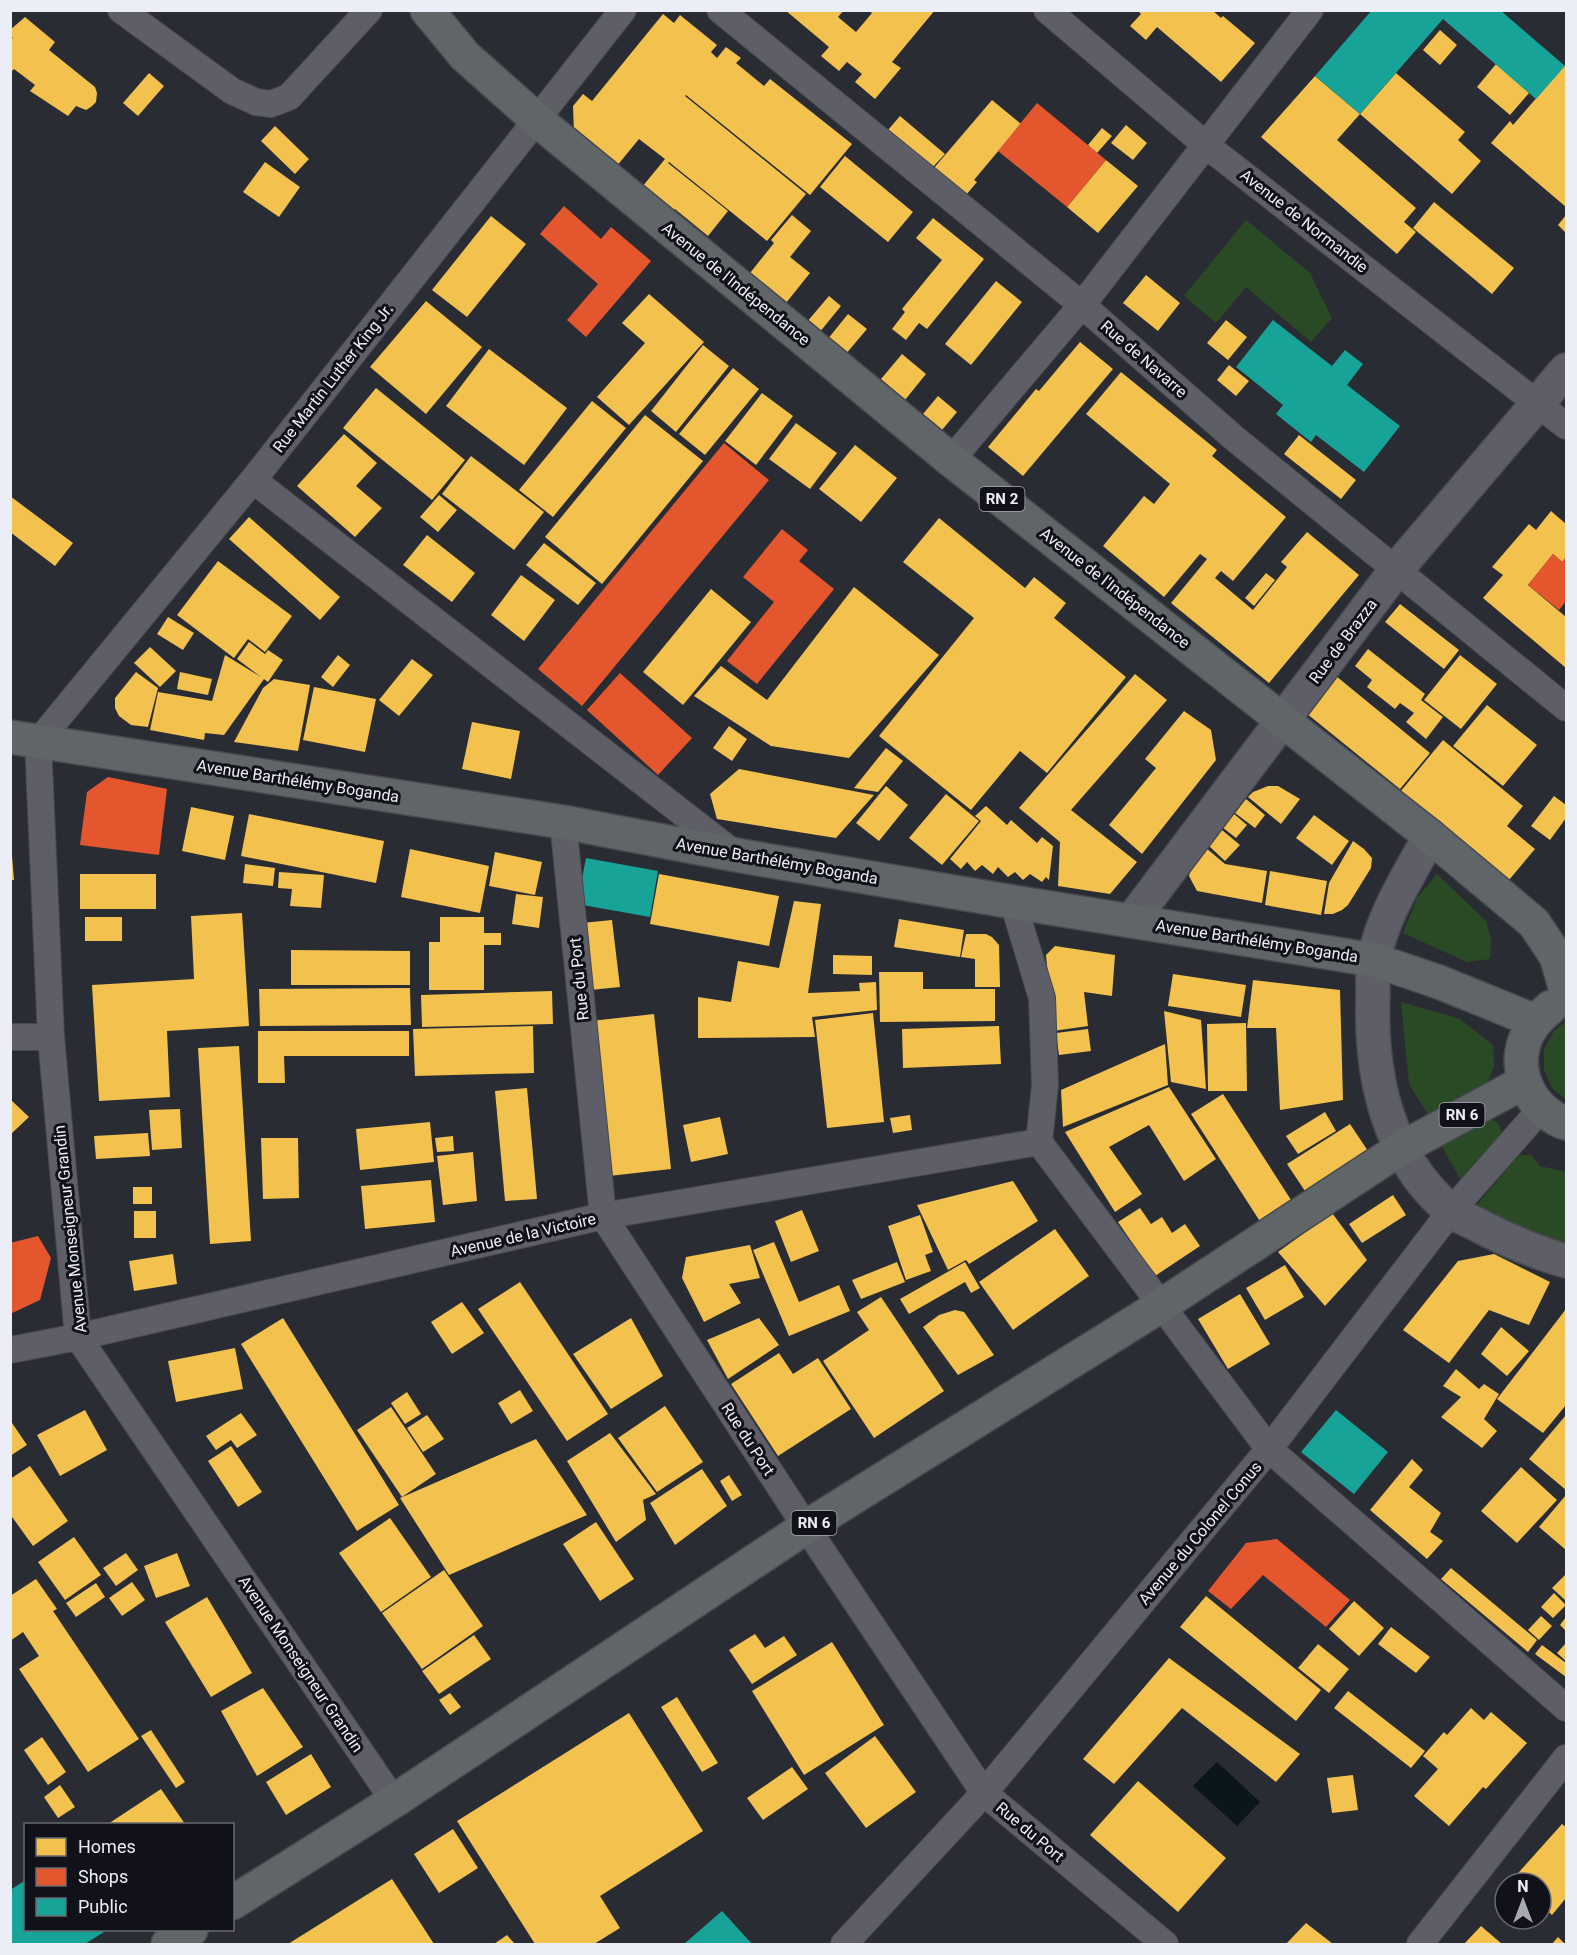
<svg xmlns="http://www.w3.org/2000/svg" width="1577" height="1955" font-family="Roboto,sans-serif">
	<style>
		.green { fill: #2a4a25 }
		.water { fill: #0a1619 }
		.homes { fill: #f2c14e }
		.shops { fill: #e4572e }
		.public { fill: #17a398 }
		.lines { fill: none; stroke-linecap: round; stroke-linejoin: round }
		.minor-casing { stroke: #474850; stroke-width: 28 }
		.tertiary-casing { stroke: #474850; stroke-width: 36 }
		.primary-casing { stroke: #474850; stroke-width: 36 }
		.minor { stroke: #5e5f66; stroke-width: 26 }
		.tertiary { stroke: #5e5f66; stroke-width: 33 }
		.primary { stroke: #606667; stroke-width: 33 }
		.labels { text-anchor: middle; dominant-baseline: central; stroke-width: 6; stroke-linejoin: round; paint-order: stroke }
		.shield { fill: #111219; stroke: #aaabb4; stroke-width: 1.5 }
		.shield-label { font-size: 15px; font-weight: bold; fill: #ebedf7 }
		.street-label { font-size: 16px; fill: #ebedf7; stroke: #111219 }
	</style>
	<rect width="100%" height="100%" fill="#2a2c34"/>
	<path class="green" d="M1246,220L1310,273L1332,318L1311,342L1246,287L1216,323L1184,296Z
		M1437,874L1486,921L1491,939L1490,959L1467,962L1403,933L1417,898Z
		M1401,1002L1460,1019L1493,1045L1494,1067L1486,1085L1432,1121L1409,1084Z
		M1566,1021V1100L1552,1088L1544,1070V1049L1554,1031Z
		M1490,1119C1500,1123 1501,1127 1502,1137L1462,1182L1441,1145Z
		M1519,1155H1531L1540,1166L1566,1172V1246L1475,1207Z"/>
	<path class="water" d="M1217,1762L1260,1802L1237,1826L1193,1786Z"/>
	<path class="homes" d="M785,10H844L838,17L856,32L872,13L868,10H935L892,62L901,68L875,99L855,82L862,74L847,62L839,71L821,56L829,47Z
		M1137,10H1212L1221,18L1223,16L1255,43L1221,82L1157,27L1146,40L1130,26L1141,14Z
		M663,14L674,23L680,15L717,45L711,52L717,58L726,47L741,58L736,63L764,86L770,79L852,144L810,195L686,95L685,96L806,194L767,241L669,162L668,163L728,211L708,236L675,209L673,211L642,187L665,159L639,139L616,167L574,134L573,106L583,94L592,101Z
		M25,17L55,42L49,50L95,87L97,93L96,102L91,107L86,110L76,106L68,116L30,91L35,85L14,69L10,73V40L13,38L10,36V30Z
		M1440,30L1457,45L1440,65L1423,50Z
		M1496,64L1529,93L1510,115L1477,87Z
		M1566,64V207L1491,143L1510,121L1513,125Z
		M149,73L164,86L138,116L123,103Z
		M1396,73L1465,132L1458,140L1481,161L1452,194L1360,114Z
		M1315,76L1360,114L1337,140L1416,208L1404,222L1416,232L1397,254L1261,137Z
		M992,100L1021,124L974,180L977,182L966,195L934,168Z
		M900,116L945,154L932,168L888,130Z
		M1126,125L1147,143L1133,160L1111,143Z
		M275,126L309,159L295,174L261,141Z
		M1102,128L1112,136L1097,153L1088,145Z
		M845,156L913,212L888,242L820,187Z
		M1106,160L1138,186L1098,233L1067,207Z
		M265,162L300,187L279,217L243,192Z
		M1434,202L1514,268L1492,294L1413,228Z
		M792,215L811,231L790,257L810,273L786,303L750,273L774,243L771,240Z
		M1566,215V233L1558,225Z
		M491,216L526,244L467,317L432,290Z
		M933,218L984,259L927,329L919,323L906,340L892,329L905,312L902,309L942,260L916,238Z
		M1146,275L1180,303L1158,331L1123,303Z
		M996,281L1022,302L971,365L945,344Z
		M649,294L704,342L629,425L597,397L645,343L622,323Z
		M829,296L841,306L819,333L806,323Z
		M426,301L482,347L426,414L370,367Z
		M848,314L867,329L845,355L827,340Z
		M1226,320L1247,337L1228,360L1207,343Z
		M1080,342L1113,369L1023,476L988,447L1036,389L1039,391Z
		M703,345L729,366L676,432L651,411Z
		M489,349L567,408L524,465L446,406Z
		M902,354L926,374L905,400L881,379Z
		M1229,365L1249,381L1236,396L1217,380Z
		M733,368L759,389L705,455L679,434Z
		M1121,372L1217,450L1212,456L1286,517L1233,581L1221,571L1215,578L1253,610L1287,567L1281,562L1307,532L1359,575L1269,683L1171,603L1207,559L1200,554L1164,597L1103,546L1144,496L1154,504L1170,484L1086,414Z
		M376,388L465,460L432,500L343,428Z
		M762,393L793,416L756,465L725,441Z
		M938,396L957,412L942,430L923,414Z
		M592,401L626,428L553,517L519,490Z
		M645,415L703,461L602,584L545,537Z
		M796,423L837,453L810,489L769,459Z
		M344,434L377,463L356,486L382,508L355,537L297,486Z
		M1299,435L1356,480L1341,499L1284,454Z
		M855,445L897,478L861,522L819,489Z
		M471,456L544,512L514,550L442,494Z
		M439,495L457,510L438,532L420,517Z
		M10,496L73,543L55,566L10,532Z
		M1551,511L1566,524V557L1562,562L1553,554L1528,585L1566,617V668L1483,598L1503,575L1492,567L1529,524L1536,530Z
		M249,517L340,597L320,620L229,539Z
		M939,518L1025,588L1034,577L1066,603L1054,618L1126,677L1047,773L1020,751L971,810L879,736L974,618L903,562Z
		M427,535L475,573L452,602L403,565Z
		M544,543L596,583L578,605L526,565Z
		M218,561L292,616L265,652L248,639L234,658L177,615Z
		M1266,573L1275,580L1254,606L1245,598Z
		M521,575L555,600L524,641L491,615Z
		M854,587L939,655L849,758L771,746L694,696L721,666L767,700Z
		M711,589L751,622L683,705L643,672Z
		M1400,604L1459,650L1444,669L1385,622Z
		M168,617L194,633L183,650L157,634Z
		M249,642L265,654L268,650L283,660L268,682L264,679L224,735L205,733L204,740L150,730L158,692L212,701L225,655L261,677L237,659Z
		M150,647L176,671L160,687L134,663Z
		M1368,649L1425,694L1421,700L1443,717L1426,739L1406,722L1414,713L1400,703L1395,709L1367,687L1372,680L1355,666Z
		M338,655L350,665L333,687L321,677Z
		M1460,655L1497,684L1461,729L1424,700Z
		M412,659L433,675L399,716L379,700Z
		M136,672L158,688L148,727L131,725L119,716L115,708V698Z
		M180,672L212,679L208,695L177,689Z
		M1135,674L1167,700L1071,810L1137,862L1110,894L1058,886L1060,842L1019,808Z
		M1336,676L1430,753L1400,789L1306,713Z
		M274,679L310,685L298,751L234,742L263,688Z
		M314,687L376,699L365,752L303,740Z
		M1487,705L1537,745L1503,786L1453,746Z
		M1184,711L1211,730L1216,760L1142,854L1109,825L1156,768L1145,759Z
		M472,722L520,731L511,779L462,769Z
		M729,726L747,739L732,761L713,748Z
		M1443,740L1523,806L1507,826L1535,849L1509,880L1400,792Z
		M886,748L903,761L878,792L854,788Z
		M739,769L874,795L836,838L717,819L710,794Z
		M886,786L908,805L879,841L856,823Z
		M1268,786H1278L1300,799L1281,824L1248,797L1253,792Z
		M946,794L979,821L942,865L909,838Z
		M1554,796L1566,805V818L1550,840L1531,826Z
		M1246,799L1265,815L1255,828L1235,813Z
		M986,806L1007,825L1011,820L1037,843L1042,837L1053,846L1049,880L1046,877L1042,882L1030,874L1023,880L1015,872L1008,877L998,867L993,874L982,865L975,871L967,862L961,869L950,859L981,821L975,816Z
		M191,807L234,816L225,860L182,851Z
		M249,814L384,841L376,883L241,856Z
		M1234,814L1247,825L1236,838L1222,827Z
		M1314,815L1349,841L1332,865L1296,838Z
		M1222,830L1240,845L1225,861L1208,845Z
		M1353,841L1364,849L1372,858L1371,868L1348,905L1342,910L1333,914H1324L1329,883Z
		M1206,848L1225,864L1267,871L1262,903L1197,891L1189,876L1192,864Z
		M410,849L489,866L480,913L401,897Z
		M495,852L542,862L535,895L489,886Z
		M10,856H12L14,880H10Z
		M245,864L275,868L273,886L243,883Z
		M1270,871L1327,881L1321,915L1265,905Z
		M279,872L324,875L321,908L290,906L292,889L278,888Z
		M80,874H156V909H80Z
		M659,874L779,896L769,946L650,924Z
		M516,894L543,897L539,928L512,924Z
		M794,901L821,904L808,993L860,991L859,983L876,982L877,1010L812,1017L815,1037L698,1038V997L731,1002L738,961L779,968Z
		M242,913L249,1026L167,1031L170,1097L99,1101L92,985L194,979L191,916Z
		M85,917H122V941H85Z
		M440,917H484V933H501V945H484V990H429V942H440Z
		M899,919L964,930L960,957L894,947Z
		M612,920L620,987L590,990L582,923Z
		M966,934H986L992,937L999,945L1000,987H975V959L961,957Z
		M1055,946L1115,955L1112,996L1084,992L1088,1026L1053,1031L1046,955Z
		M291,950L410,951V985H291Z
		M833,955L872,956V975L833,974Z
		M879,972H923V989H995V1021L880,1022Z
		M1173,974L1246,985L1241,1017L1168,1006Z
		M1253,980L1340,990L1343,1100L1280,1110L1276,1028H1247Z
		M410,988L411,1025L260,1026L259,989Z
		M552,991L553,1024L422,1027L421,995Z
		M1164,1011L1201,1020L1206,1089L1171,1082Z
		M873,1013L884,1122L827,1128L815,1020Z
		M654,1014L671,1169L609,1176L591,1021Z
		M1246,1023L1247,1091H1208L1207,1024Z
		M533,1026L534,1073L415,1076L413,1029Z
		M999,1026L1001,1064L903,1068L902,1029Z
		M1088,1029L1091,1051L1059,1055L1056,1033Z
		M258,1031H409V1056H284L285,1083H258Z
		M1165,1044L1168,1085L1063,1127L1061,1090Z
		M239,1046L251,1241L210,1244L198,1048Z
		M1169,1087L1216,1159L1184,1181L1149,1125L1109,1147L1142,1194L1115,1212L1065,1132Z
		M527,1088L537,1199L505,1201L495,1091Z
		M1223,1094L1293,1203L1261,1223L1191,1114Z
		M10,1099L29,1117L10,1135Z
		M180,1109L182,1148L152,1150L149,1110Z
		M1325,1112L1336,1131L1298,1154L1286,1136Z
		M910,1115L912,1130L893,1133L890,1118Z
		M720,1117L728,1154L691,1162L683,1125Z
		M430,1122L434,1162L360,1170L356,1129Z
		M1350,1124L1370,1154L1307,1194L1287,1164Z
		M148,1133L150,1156L96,1159L94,1136Z
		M453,1136L454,1151L437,1152L435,1138Z
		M261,1138H298L299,1198L263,1199Z
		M473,1152L477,1201L443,1205L437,1156Z
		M431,1180L435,1222L365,1229L361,1186Z
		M1013,1181L1038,1221L969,1264L966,1260L948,1270L917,1205Z
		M133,1187H152V1204H133Z
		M1393,1195L1406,1215L1362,1243L1349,1224Z
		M1140,1208L1151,1224L1162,1217L1172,1233L1185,1224L1200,1246L1155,1276L1118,1222Z
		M802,1210L819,1251L791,1262L775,1221Z
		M134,1211H156V1238H134Z
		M1332,1213L1367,1260L1325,1306L1278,1252Z
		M920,1215L933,1252L925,1255L931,1271L906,1280L888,1226Z
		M1055,1229L1089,1276L1013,1330L979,1282Z
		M774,1242L799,1302L839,1285L850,1311L789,1336L753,1250Z
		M750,1245L760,1278L729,1284L741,1303L704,1322L682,1278L686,1257Z
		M173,1254L177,1284L134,1291L129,1261Z
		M1494,1254L1550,1282L1529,1325L1489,1310L1449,1363L1403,1330L1458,1261Z
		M897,1262L905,1282L861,1299L852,1280Z
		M965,1262L980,1288L971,1293L965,1282L909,1314L900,1299Z
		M1285,1265L1304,1297L1265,1320L1246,1288Z
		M520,1282L608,1414L567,1441L478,1309Z
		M1240,1294L1270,1344L1228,1369L1198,1319Z
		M881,1297L944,1391L874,1438L823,1361L869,1330L857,1312Z
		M462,1302L484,1333L452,1354L431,1322Z
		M1566,1309V1405L1543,1433L1497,1399Z
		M955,1310L964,1312L994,1355L958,1375L923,1327L939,1315Z
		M283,1318L399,1505L357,1531L241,1344Z
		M631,1318L663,1376L611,1409L573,1354Z
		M759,1318L779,1345L728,1379L707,1340Z
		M1501,1327L1529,1351L1507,1376L1481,1354Z
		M235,1348L243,1389L176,1402L168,1361Z
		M779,1353L793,1374L818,1358L851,1409L778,1456L731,1384Z
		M1456,1369L1479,1389L1484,1384L1499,1394L1484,1419L1497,1431L1482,1448L1441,1417L1461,1397L1443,1386Z
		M520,1390L533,1411L511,1424L498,1403Z
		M407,1392L421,1414L405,1424L391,1403Z
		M665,1406L703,1462L657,1492L618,1438Z
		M391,1407L436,1474L402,1497L357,1430Z
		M85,1410L107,1450L60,1476L37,1435Z
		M241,1413L257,1435L237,1448L231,1440L216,1450L206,1436Z
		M427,1415L444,1439L423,1452L407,1428Z
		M1566,1415V1490L1529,1459Z
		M10,1420L27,1445L10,1456Z
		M610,1433L656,1494L643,1500L646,1520L616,1542L567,1461Z
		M536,1439L587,1515L449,1575L400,1498Z
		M231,1446L262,1492L238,1507L208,1461Z
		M1412,1459L1423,1470L1409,1487L1441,1513L1430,1532L1443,1541L1427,1559L1370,1510Z
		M30,1466L68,1521L33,1546L10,1514V1479Z
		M1521,1467L1557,1500L1517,1543L1481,1511Z
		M702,1469L727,1506L675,1545L650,1503Z
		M729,1475L742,1495L732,1501L720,1481Z
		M1566,1495V1550L1539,1527Z
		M390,1518L431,1577L381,1612L339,1553Z
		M596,1522L634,1579L600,1601L563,1544Z
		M74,1537L101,1575L65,1600L38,1562Z
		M126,1553L138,1570L116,1586L103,1568Z
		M177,1553L190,1586L156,1598L144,1566Z
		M1451,1568L1537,1640L1528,1652L1441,1579Z
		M444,1570L483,1626L422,1669L382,1613Z
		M1566,1574V1601L1552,1588Z
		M36,1579L57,1609L53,1611L139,1739L88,1772L19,1669L39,1656L23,1632L10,1641V1596Z
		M132,1582L145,1600L122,1616L109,1598Z
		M96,1583L105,1597L76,1617L66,1603Z
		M1554,1593L1566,1605L1553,1618L1541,1607Z
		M1206,1596L1321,1690L1296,1721L1180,1627Z
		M207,1597L252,1673L211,1697L165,1622Z
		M1354,1601L1384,1628L1359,1656L1329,1629Z
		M1541,1616L1552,1626L1539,1640L1528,1630Z
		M1566,1617V1631L1560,1625Z
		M1391,1627L1430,1657L1416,1673L1378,1644Z
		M755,1634L765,1648L784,1636L797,1655L752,1684L729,1650Z
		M474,1635L491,1659L439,1694L422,1671Z
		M832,1642L884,1725L804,1775L752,1691Z
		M1566,1643V1661L1557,1653Z
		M1318,1644L1349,1669L1329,1693L1298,1668Z
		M1542,1645L1566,1663V1677L1535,1654Z
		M1169,1658L1300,1754L1276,1782L1182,1708L1114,1784L1083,1759Z
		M263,1688L303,1747L257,1776L221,1711Z
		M1348,1691L1425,1751L1411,1768L1334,1708Z
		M450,1693L461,1707L450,1715L439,1700Z
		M677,1697L718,1763L702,1772L661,1707Z
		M1471,1708L1484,1720L1491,1712L1527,1743L1486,1789L1483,1787L1449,1826L1414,1796L1438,1769L1423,1756L1444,1732L1447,1735Z
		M629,1713L703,1831L600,1896L620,1928L594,1944H535L457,1821Z
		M151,1730L185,1782L176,1788L141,1736Z
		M875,1736L916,1792L866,1828L825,1773Z
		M42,1737L66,1772L48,1785L24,1750Z
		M311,1754L331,1787L286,1815L266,1782Z
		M792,1767L808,1789L763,1820L747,1798Z
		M1353,1775L1358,1810L1332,1813L1327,1778Z
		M1138,1781L1226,1858L1178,1912L1090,1835Z
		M60,1785L75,1807L58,1818L44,1797Z
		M161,1789L185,1824H108Z
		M1562,1824L1566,1827V1898L1552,1915L1541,1905V1883H1516L1512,1880Z
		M453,1829L478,1868L439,1893L414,1854Z
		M392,1879L434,1944H288Z
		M1306,1923L1333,1944H1286Z
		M1481,1926L1502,1944H1464Z
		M507,1935L515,1944H494Z
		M1558,1937L1565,1944H1552Z"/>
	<path class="shops" d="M1037,103L1106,160L1067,207L998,151Z
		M564,206L601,239L611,227L651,261L586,337L567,320L598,284L540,234Z
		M724,443L769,480L582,706L538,669Z
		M782,529L808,550L799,561L834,589L757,684L727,661L774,602L743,577Z
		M1553,554L1562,562L1566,557V601L1559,610L1528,585Z
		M620,673L692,738L658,775L587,710Z
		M108,777L167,789L159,855L80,845L87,792Z
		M38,1236L51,1258L40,1300L10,1314V1243Z
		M1277,1539L1350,1600L1326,1627L1263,1575L1231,1609L1208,1591L1246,1543Z"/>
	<path class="public" d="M1372,10H1500L1565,66L1536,99L1443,19L1360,114L1315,76Z
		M1273,320L1332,366L1345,350L1363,364L1347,385L1400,426L1364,472L1316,435L1311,442L1276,414L1283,405L1236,367Z
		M586,858L658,871L650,917L577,904Z
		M1336,1410L1388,1452L1354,1494L1301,1452Z
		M26,1880V1930H107L85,1944H10V1890Z
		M722,1911L752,1944H684Z"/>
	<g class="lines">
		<defs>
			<path id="minor" d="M121,10L232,91L256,102L271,104L289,97L369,10
				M720,10L1082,305L1234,438L1566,708
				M1047,10L1207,146L1566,426
				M951,460L1082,305L1310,10
				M253,480L734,853
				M563,822L603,1216L806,1527L984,1793L1165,1944
				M1013,902L1042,998L1045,1085L1039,1142L1269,1449L1566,1708
				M10,1037H51
				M10,1350L78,1337L603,1216L1039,1142
				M394,1801L78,1337L51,1037L38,742L253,480L623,10
				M844,1944L984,1793L1269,1449L1451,1211L1541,1109
				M1420,1944L1566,1758"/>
			<path id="tertiary" d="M1430,836C1409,875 1383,914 1374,959C1372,971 1373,984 1373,996C1370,1074 1387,1158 1450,1210C1457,1216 1466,1219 1474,1223C1504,1239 1534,1252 1566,1261
				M1132,920L1396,570L1566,370"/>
			<path id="primary" d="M427,10L465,56L537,120L951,460L1430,836L1534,923L1556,956L1566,990
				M10,737L563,822L736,855L1013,902L1374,960L1439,982L1535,1021
				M1551,1007C1540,1016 1530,1026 1525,1040C1515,1067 1526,1099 1550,1115C1555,1118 1560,1122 1566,1123
				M232,1903L394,1801L806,1527L1162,1305L1400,1149L1524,1082
				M168,1944L191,1930"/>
		</defs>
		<use href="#minor" class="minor-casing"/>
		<use href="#tertiary" class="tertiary-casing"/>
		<use href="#primary" class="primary-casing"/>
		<use href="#minor" class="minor"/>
		<use href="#tertiary" class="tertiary"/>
		<use href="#primary" class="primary"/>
	</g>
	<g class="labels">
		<g class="shield">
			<rect x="979.5" y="487" width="45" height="24" rx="4.5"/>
			<rect x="1439.5" y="1103" width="45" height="24" rx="4.5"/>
			<rect x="791.5" y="1511" width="45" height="24" rx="4.5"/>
		</g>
		<g class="shield-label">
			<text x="1002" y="499">RN 2</text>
			<text x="1462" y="1115">RN 6</text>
			<text x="814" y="1523">RN 6</text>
		</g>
		<g class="street-label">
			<text transform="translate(1304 221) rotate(38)">Avenue de Normandie</text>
			<text transform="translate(736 284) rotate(39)">Avenue de l'Indépendance</text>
			<text transform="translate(1144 359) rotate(41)">Rue de Navarre</text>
			<text transform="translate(333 378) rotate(-52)">Rue Martin Luther King Jr.</text>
			<text transform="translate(1115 588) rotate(38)">Avenue de l'Indépendance</text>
			<text transform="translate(1343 641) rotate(-53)">Rue de Brazza</text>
			<text transform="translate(298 781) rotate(9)">Avenue Barthélémy Boganda</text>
			<text transform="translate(777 861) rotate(10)">Avenue Barthélémy Boganda</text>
			<text transform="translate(1257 941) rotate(9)">Avenue Barthélémy Boganda</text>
			<text transform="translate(579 979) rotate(-96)">Rue du Port</text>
			<text transform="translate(70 1229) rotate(-96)">Avenue Monseigneur Grandin</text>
			<text transform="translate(523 1235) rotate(-13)">Avenue de la Victoire</text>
			<text transform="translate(748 1439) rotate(57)">Rue du Port</text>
			<text transform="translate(1200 1533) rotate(-50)">Avenue du Colonel Conus</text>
			<text transform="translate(301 1664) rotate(56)">Avenue Monseigneur Grandin</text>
			<text transform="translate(1030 1832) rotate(40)">Rue du Port</text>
		</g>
	</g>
	<rect width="1577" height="1955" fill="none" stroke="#ebedf7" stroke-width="24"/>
	<rect x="24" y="1823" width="210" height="108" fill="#111219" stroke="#686a72" stroke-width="1.5"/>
	<rect x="36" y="1838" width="30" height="18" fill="#f2c14e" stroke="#686a72" stroke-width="1.5"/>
	<text x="78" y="1853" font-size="18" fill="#ebedf7">Homes</text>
	<rect x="36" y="1868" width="30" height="18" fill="#e4572e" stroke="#686a72" stroke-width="1.5"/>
	<text x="78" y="1883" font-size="18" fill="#ebedf7">Shops</text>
	<rect x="36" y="1898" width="30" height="18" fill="#17a398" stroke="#686a72" stroke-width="1.5"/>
	<text x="78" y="1913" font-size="18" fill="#ebedf7">Public</text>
	<g transform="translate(1523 1901)"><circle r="28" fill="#111219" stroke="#686a72" stroke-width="1.5"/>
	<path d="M0-4.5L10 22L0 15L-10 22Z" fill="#a7a9b3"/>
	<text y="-9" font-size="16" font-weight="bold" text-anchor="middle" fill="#ebedf7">N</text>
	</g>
</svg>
